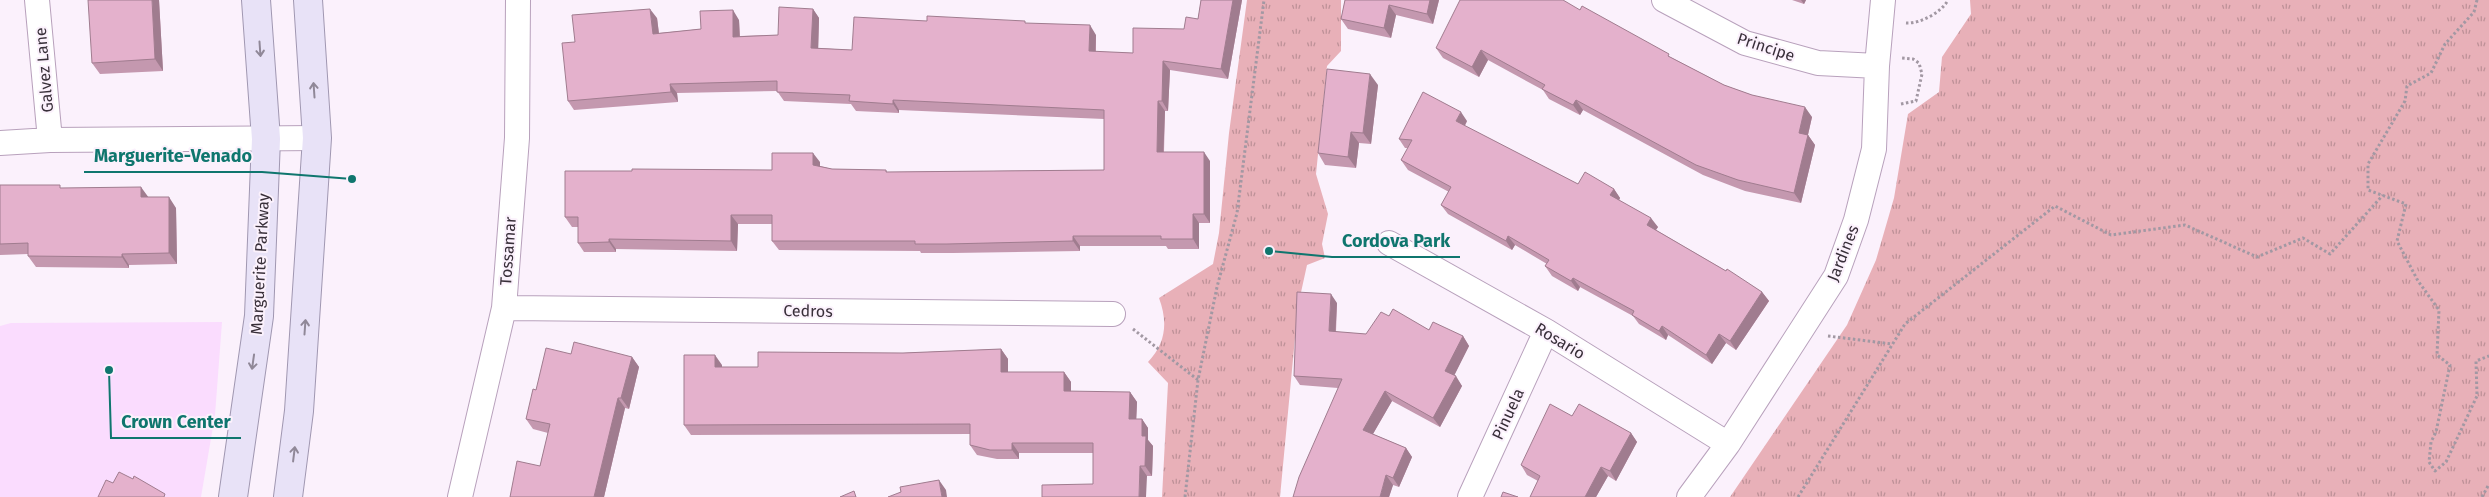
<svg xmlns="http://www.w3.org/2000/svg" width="2489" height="497" font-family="'Fira Sans',sans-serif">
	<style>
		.built { fill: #fadcfe }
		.park { fill: url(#park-tufts) }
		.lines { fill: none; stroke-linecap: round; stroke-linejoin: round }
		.street-casing { stroke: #b8a1bc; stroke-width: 26 }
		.primary-casing { stroke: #a097b1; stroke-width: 30 }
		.path { stroke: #a298a3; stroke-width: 3; stroke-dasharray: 2.5 2.5; stroke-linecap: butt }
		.street { stroke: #fff; stroke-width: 24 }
		.primary { stroke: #e8e2f7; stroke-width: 28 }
		.wall { fill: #c498af }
		.shaded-wall { fill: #a07c8f }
		.building { fill: #e4b1cc; stroke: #a07c8f }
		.oneway { stroke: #908898 }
		.labels { text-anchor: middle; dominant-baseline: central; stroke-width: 4; stroke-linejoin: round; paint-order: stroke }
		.street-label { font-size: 16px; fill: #382f39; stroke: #fbf1fc }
		.leader { fill: none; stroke: #0f766e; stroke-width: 2 }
		.callout-dot { fill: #0f766e; stroke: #fbf1fc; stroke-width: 2 }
		.callout-label { font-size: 18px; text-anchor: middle; font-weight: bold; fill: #0f766e; stroke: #fbf1fc; stroke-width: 4; stroke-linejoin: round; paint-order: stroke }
	</style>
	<defs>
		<pattern id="park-tufts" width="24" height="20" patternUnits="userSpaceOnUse" patternTransform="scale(1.25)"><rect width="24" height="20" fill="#e8b0b8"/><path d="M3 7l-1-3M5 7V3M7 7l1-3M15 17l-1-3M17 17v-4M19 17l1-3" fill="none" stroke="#bd9097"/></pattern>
	</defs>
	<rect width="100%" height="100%" fill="#fbf1fc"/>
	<path class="built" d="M222,322L215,415L201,497H0V326L11,323Z"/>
	<path class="park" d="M1247,0H1341V51L1327,66L1316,174L1328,214L1322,244L1325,258L1307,265L1298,306L1280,497H1162L1168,383L1148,362C1166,343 1168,322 1159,298L1213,264L1219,233L1229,133Z
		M1970,0H2489V497H1730L1847,325L1876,260L1894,198L1908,114L1939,92L1942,57L1971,14Z"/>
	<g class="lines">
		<defs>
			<path id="street" d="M37,0L50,140
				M1664,0L1745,43L1818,63L1877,66
				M0,143L50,140L317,138
				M1389,243L1546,331L1728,444
				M504,308L1113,314
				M460,497L504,308L517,138L518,0
				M1470,497L1546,331
				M1689,497L1728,444L1836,276L1856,220L1874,149L1877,66L1883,0"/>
			<path id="primary" d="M233,497L259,316L266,139L256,0
				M288,497L299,411L317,138L308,0"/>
		</defs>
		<use href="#street" class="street-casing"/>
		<use href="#primary" class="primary-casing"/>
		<path class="path" d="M2477,0L2474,12L2445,44L2431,73L2407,86L2405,101L2368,164V190L2406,204L2397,241L2418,281L2439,310L2437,355L2450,365L2436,432L2431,442L2429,462L2435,471L2446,462L2477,396L2476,361L2489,356
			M1906,23C1920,24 1942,12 1948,0
			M1901,104L1916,101L1922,74L1919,63L1913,59L1902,58
			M1133,329L1198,380
			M1828,336L1892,344
			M1185,497L1198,380L1217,287L1237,213L1264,0
			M1798,497L1905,324L2055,206L2111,235L2185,225L2257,257L2303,238L2330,254L2383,195
			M2482,497L2489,484"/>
		<use href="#street" class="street"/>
		<use href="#primary" class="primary"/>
	</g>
	<path class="wall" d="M159,0L163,71L100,74L92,63Z
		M1201,0H1242L1228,79L1170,70L1168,111H1165L1164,152L1210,161V223H1199V249H1168L1166,246H1080V251L953,253H921L920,251L779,250L772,241V224H738L737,251L616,249V252H584L578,243V227H572L565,217L632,171L772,170L820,162V166L832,169L886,170L887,172L1104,170V119L899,110V113L856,111L851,104L784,101L777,91L677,93L678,102L574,110L568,101L575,42L657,18L659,33L701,29L739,20L740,36L778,35L813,9L819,18L818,48L852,50L927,21L1027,24L1096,35V52L1133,53L1184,29L1198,19Z
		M1345,0H1439L1433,24L1396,15L1391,38L1348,29L1341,19Z
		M1792,0H1806L1804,4Z
		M1580,10L1724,85L1812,117L1808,135L1815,145L1801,203L1745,191L1703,175L1583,110L1580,115L1549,99L1543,90L1488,60L1479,77L1443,58L1436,48Z
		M1378,85L1371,144L1359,143L1356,168L1325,165L1318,153Z
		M1467,121L1465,126L1578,184L1614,189L1620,198L1619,200L1658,227L1656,230L1762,292L1769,301L1736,350L1726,343L1712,364L1668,335L1666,340L1639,324L1633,316L1580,287L1578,291L1552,276L1545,266L1547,264L1515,245L1512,250L1448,214L1441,205L1449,192L1408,170L1401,160L1408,148H1405L1399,139Z
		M0,185L62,188L148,197L176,208L177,264L129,265V268L36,267L28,256V254L0,255Z
		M1337,303L1336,332L1366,334L1389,316L1429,330L1463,336L1469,346L1454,375L1462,386L1440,427L1392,401L1373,434L1406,448L1412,457L1399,487L1393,485L1389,497L1338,388L1300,385L1294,376Z
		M1001,349L1008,359V372H1064L1071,382V392H1130L1137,402L1136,419H1142L1148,428V440L1153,446L1152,476H1147L1093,484V453H1019V459H997L977,455L970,445V434L691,435L684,425L722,365V367H758L903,353Z
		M571,354L632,357L639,367L629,409L625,408L604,497H510L540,466L548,433L533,429L526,419L536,390Z
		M1572,416L1631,433L1637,442L1616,481L1608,476L1596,497H1530L1538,481L1527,475L1521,465Z"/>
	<path class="shaded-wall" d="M152,0H159L163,71L155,59Z
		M1233,0H1242L1228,79L1221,69Z
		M1430,0H1439L1433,24L1427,14Z
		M1801,0H1806L1804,4Z
		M1389,5L1396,15L1391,38L1384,28Z
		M650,9L657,18L660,43L653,34Z
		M813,9L819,18L818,57L811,48Z
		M733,10L739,20L740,46L733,37Z
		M1090,25L1096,35L1095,61L1089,51Z
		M1481,50L1488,60L1479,77L1472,67Z
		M1163,61L1170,70L1168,111L1162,101Z
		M1370,74L1378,85L1371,144L1363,133Z
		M670,84L677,93L678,102L671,92Z
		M893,100L899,110V113L893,104Z
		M1576,100L1583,110L1580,115L1573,105Z
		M1158,101L1165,111L1163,161L1157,152Z
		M1805,107L1812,117L1806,143L1799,133Z
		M1461,112L1467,121L1462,130L1456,121Z
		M1351,132L1359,143L1356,168L1348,157Z
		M1808,135L1815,145L1801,203L1794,193Z
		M1204,152L1210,161V223L1204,214Z
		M813,153L820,162V174L813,165Z
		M141,187L149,198L141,197Z
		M1614,189L1620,198L1617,204L1610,195Z
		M169,197L176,208L177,264L169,253Z
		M1193,214L1199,223V249L1193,239Z
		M731,215L738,224L737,251L731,241Z
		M1651,218L1658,227L1653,234L1647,225Z
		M1073,236L1080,246V251L1073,241Z
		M1508,236L1515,245L1512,250L1506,241Z
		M609,239L616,249V252L609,242Z
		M122,254L129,265V268L122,257Z
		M1573,278L1580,287L1578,291L1571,281Z
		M1762,292L1769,301L1736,350L1730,341Z
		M1331,294L1337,303L1335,340L1329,331Z
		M1662,326L1668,335L1666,340L1659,331Z
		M1719,334L1726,343L1712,364L1706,355Z
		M1463,336L1469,346L1452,380L1445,371Z
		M1001,349L1008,359V382L1001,372Z
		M715,355L722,365V377L715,367Z
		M632,357L639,367L629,409L621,398Z
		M1064,372L1071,382V401L1064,391Z
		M1456,376L1462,386L1440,427L1433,418Z
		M1385,391L1392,401L1370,439L1363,430Z
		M1130,392L1137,402L1136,428L1129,419Z
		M618,398L625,408L604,497H594Z
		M1142,419L1148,428V440L1153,446L1152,476L1145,466L1142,436Z
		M1631,433L1637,442L1616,481L1610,471Z
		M1012,443L1019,453V459L1012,450Z
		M1406,448L1412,457L1399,487L1393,478Z
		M1140,466L1147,476L1146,497H1139Z
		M1601,467L1608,476L1596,497H1585Z
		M1386,475L1393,485L1389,497H1380Z
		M939,480L946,490L947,497H942Z"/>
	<path class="building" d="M88,0H152L155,59L92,63Z
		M1201,0H1233L1221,69L1163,61L1162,101H1158L1157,152H1204V214H1193V239H1161V236H1073V241L947,244H915V241H772V215H731V241L609,239V242L578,243V217H565V171H632V169L772,170V153H813V165L832,169L886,170V172L1104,170V110L893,100V104L849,101L850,95L777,92V81L670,84L671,92L568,101L562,43L575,42L572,15L650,9L653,34L701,29L700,11L733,10V37L778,35L779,7L813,9L811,48L852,50L854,17L927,21V16L1025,21V23L1090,25L1089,51L1133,53V28L1184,29L1186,17L1198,19Z
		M1345,0H1430L1427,14L1389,5L1384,28L1341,19Z
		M1460,0H1563L1580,10L1582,6L1669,54L1668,56L1724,85L1752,95L1805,107L1799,133L1808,135L1794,193L1738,180L1696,165L1576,100L1573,105L1542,89L1545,85L1481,50L1472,67L1436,48Z
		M1327,69L1370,74L1363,133L1351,132L1348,157L1318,153Z
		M1423,92L1461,112L1456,121L1578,184L1585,172L1614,189L1610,195L1651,218L1647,225L1726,271L1727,269L1762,292L1730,341L1719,334L1706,355L1662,326L1659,331L1632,315L1634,311L1573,278L1571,281L1545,266L1549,260L1508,236L1506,241L1441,205L1451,187L1401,160L1412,140L1399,139Z
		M0,185H60V188L141,187V197H169V253L122,254V257L28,256V243L0,244Z
		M1297,292L1331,294L1329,331L1366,334L1381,312L1389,316L1393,309L1429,330L1433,322L1463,336L1445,371L1456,376L1433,418L1385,391L1363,430L1406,448L1393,478L1386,475L1380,497H1293L1299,477L1342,379L1294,376Z
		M574,342L632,357L621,398H618L594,497H510L517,461L540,466L550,424L526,419L533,389L536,390L546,348L571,354Z
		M1001,349V372H1064V391L1130,392L1129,419H1142V436H1146L1145,466H1140L1139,497H1042V485L1093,484V443H1012V450H990L970,445V424L684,425V355H715V367H758V352L903,353Z
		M1550,404L1572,416L1579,404L1631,433L1610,471L1601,467L1585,497H1530L1540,476L1521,465Z
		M119,472L133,479L134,476L165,494L164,497H98L106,480L113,483Z
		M939,480L942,497H888L901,492L900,487Z
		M854,491L856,497H840Z
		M1503,492L1518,497H1501Z"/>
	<defs><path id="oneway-shaft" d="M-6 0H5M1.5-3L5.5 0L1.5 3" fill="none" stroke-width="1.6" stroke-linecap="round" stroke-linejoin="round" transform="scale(1.25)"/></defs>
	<g class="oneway">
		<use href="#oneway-shaft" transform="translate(260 49) rotate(86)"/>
		<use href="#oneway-shaft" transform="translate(314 90) rotate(-94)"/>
		<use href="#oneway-shaft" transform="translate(305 327) rotate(-86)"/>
		<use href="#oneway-shaft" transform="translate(253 362) rotate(98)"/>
		<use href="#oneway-shaft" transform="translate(294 454) rotate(-83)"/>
	</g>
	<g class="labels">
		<g class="street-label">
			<text transform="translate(1766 47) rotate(18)">Principe</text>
			<text transform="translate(44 70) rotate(-95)">Galvez Lane</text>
			<text transform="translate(508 251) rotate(-86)">Tossamar</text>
			<text transform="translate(1843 253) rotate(-68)">Jardines</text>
			<text transform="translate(260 264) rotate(-87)">Marguerite Parkway</text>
			<text transform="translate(808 311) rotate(1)">Cedros</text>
			<text transform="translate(1560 341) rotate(31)">Rosario</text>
			<text transform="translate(1508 414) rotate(-65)">Pinuela</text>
		</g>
	</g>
	<path class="leader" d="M352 179L262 172H84M1269 251L1332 257H1460M109 370L111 438H241"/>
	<g class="callout-dot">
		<circle cx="352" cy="179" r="5"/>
		<circle cx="1269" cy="251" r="5"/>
		<circle cx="109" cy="370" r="5"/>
	</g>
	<g class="callout-label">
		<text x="173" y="162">Marguerite-Venado</text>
		<text x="1396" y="247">Cordova Park</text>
		<text x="176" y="428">Crown Center</text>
	</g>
</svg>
